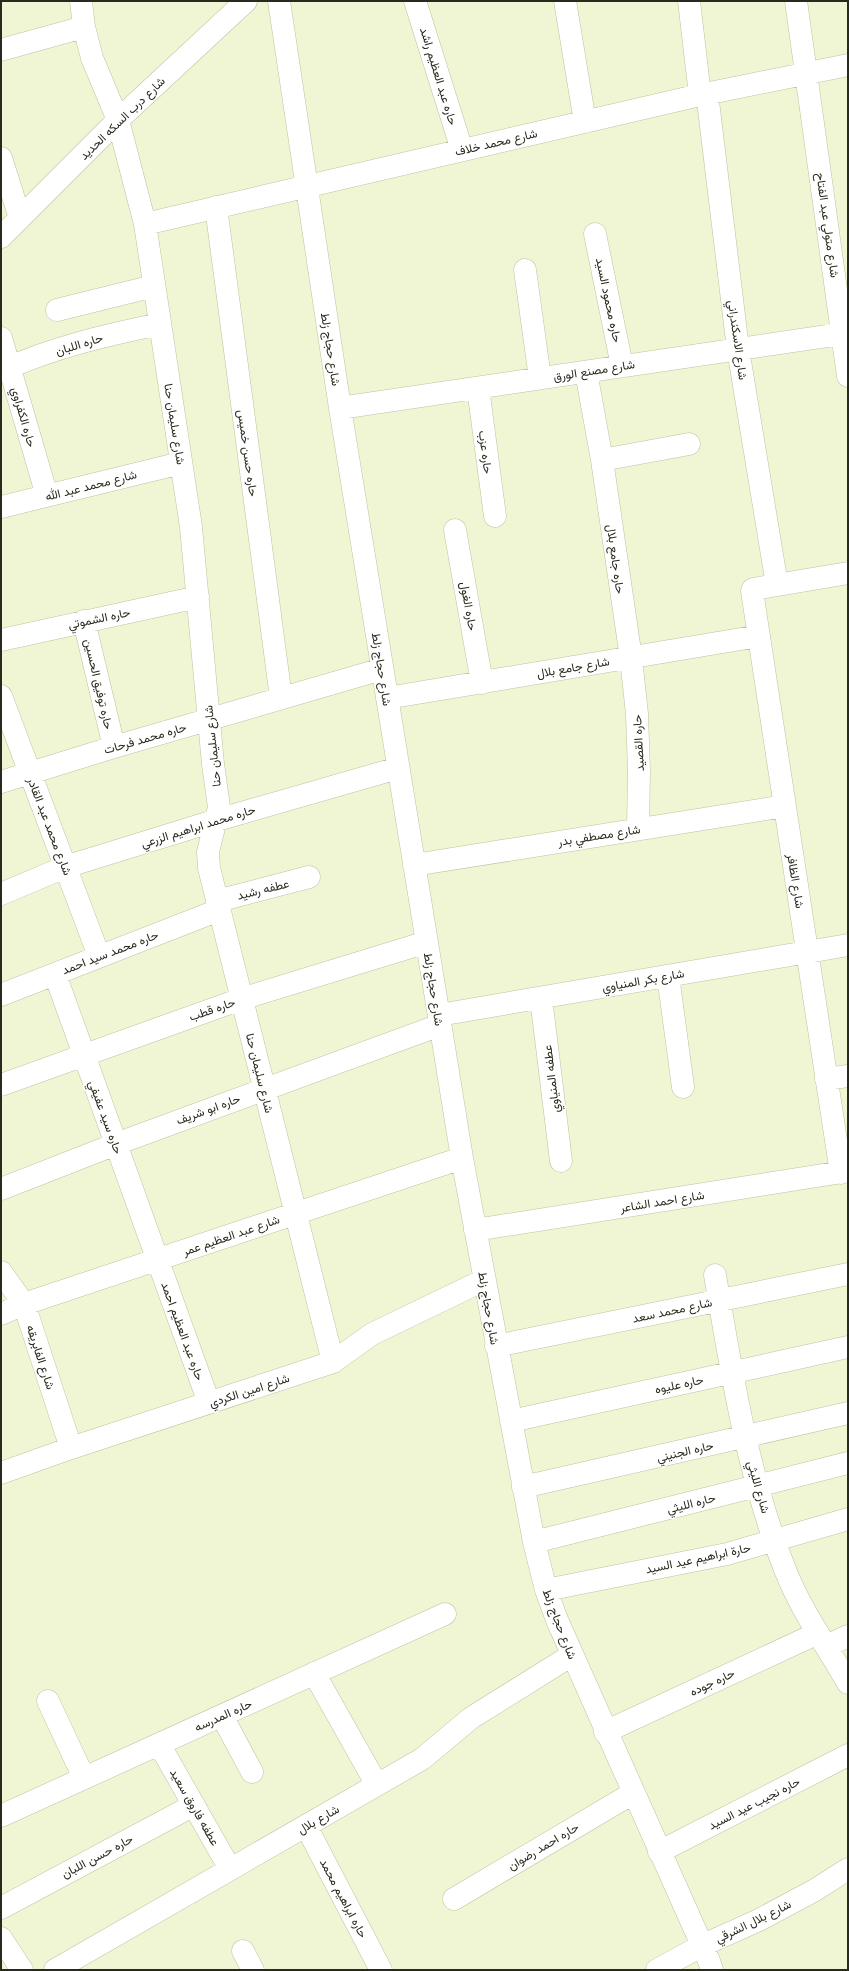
<svg xmlns="http://www.w3.org/2000/svg" width="849" height="1971" font-family="Quicksand,Vazirmatn,sans-serif">
	<style>
		.lines { fill: none; stroke-linecap: round; stroke-linejoin: round }
		.street-casing { stroke: #bec2a2; stroke-width: 23 }
		.street { stroke: #fff; stroke-width: 22 }
		.labels { text-anchor: middle; dominant-baseline: central; stroke-width: 3; stroke-linejoin: round; paint-order: stroke }
		.street-label { font-size: 12px; fill: #282a1d; stroke: #fff }
	</style>
	<rect width="100%" height="100%" fill="#f0f5d3"/>
	<g class="lines">
		<defs>
			<path id="street" d="M81,1L84,27L92,58L118,120L145,224L191,527L213,764L219,807L208,852L209,868L333,1362
				M279,1L340,408L462,1158L534,1542L546,1590L557,1620L709,1961L712,1970
				M415,1L462,150
				M565,1L585,122
				M689,1L700,95
				M796,1L848,376
				M1,50L84,27
				M707,93L738,349L777,585
				M1,158L20,218
				M216,207L281,698
				M145,224L700,95L848,65
				M595,234L622,366
				M1,237L118,120L246,1
				M525,270L540,378
				M57,310L154,286
				M1,338L47,496
				M1,371C51,348 106,335 160,324
				M586,372L602,460L631,658L637,714L639,771L638,828
				M478,388L495,516
				M340,408L848,333
				M602,460L689,444
				M1,507L181,463
				M455,530L482,683
				M84,621L114,747
				M1,640L198,597
				M1,696L99,956
				M387,698L759,636
				M1,782L114,747L382,669
				M414,865L785,806
				M1,894L65,867L217,820L398,768
				M217,901L309,877
				M55,974L209,1403
				M668,976L683,1087
				M1,995L219,910
				M541,998L561,1161
				M439,1015L848,945
				M826,1079L848,1076
				M1,1085L241,999L427,942
				M841,1173L752,591L753,589L848,573
				M1,1189L116,1144L440,1025
				M475,1230L848,1171
				M1,1272L24,1304L71,1448
				M715,1275C732,1376 748,1477 786,1572C802,1612 827,1646 848,1683
				M1,1314L24,1304L462,1158
				M496,1346L848,1274
				M511,1421L848,1347
				M1,1473L71,1448L333,1362L372,1334L484,1280
				M523,1487L848,1413
				M534,1542L848,1463
				M546,1590L727,1554L848,1519
				M827,1646L848,1636
				M314,1673L377,1785
				M48,1701L84,1778
				M222,1716L252,1772
				M605,1732L818,1633
				M159,1744L230,1869
				M1,1816L445,1614
				M306,1826L381,1970
				M659,1852L848,1755
				M454,1899L633,1793
				M1,1908L194,1805
				M1,1938L22,1970
				M243,1951L253,1970
				M55,1970L422,1759L471,1718L572,1655
				M657,1970L701,1946L759,1920L815,1890L848,1869"/>
		</defs>
		<use href="#street" class="street-casing"/>
		<use href="#street" class="street"/>
	</g>
	<g class="labels">
		<g class="street-label">
			<text transform="translate(439 76) rotate(73)">حاره عبد العظيم راشد</text>
			<text transform="translate(122 118) rotate(-44)">شارع درب السكه الحديد</text>
			<text transform="translate(496 142) rotate(-13)">شارع محمد خلاف</text>
			<text transform="translate(828 225) rotate(82)">شارع متولي عبد الفتاح</text>
			<text transform="translate(609 300) rotate(78)">حاره محمود السيد</text>
			<text transform="translate(738 340) rotate(82)">شارع الاسكندراني</text>
			<text transform="translate(79 344) rotate(-17)">حاره اللبان</text>
			<text transform="translate(331 349) rotate(81)">شارع حجاج زلط</text>
			<text transform="translate(594 370) rotate(-9)">شارع مصنع الورق</text>
			<text transform="translate(24 417) rotate(74)">حاره الكفراوي</text>
			<text transform="translate(175 424) rotate(81)">شارع سليمان حنا</text>
			<text transform="translate(486 452) rotate(83)">حاره عزب</text>
			<text transform="translate(248 453) rotate(82)">حاره حسن خميس</text>
			<text transform="translate(91 485) rotate(-14)">شارع محمد عبد الله</text>
			<text transform="translate(616 559) rotate(82)">حاره جامع بلال</text>
			<text transform="translate(469 606) rotate(80)">حاره الغول</text>
			<text transform="translate(99 618) rotate(-12)">حاره الشموتي</text>
			<text transform="translate(573 667) rotate(-10)">شارع جامع بلال</text>
			<text transform="translate(382 669) rotate(81)">شارع حجاج زلط</text>
			<text transform="translate(99 684) rotate(77)">حاره توفيق الحسين</text>
			<text transform="translate(145 738) rotate(-16)">حاره محمد فرحات</text>
			<text transform="translate(638 743) rotate(-93)">حاره القصيد</text>
			<text transform="translate(212 746) rotate(-96)">شارع سليمان حنا</text>
			<text transform="translate(50 826) rotate(69)">شارع محمد عبد القادر</text>
			<text transform="translate(198 826) rotate(-17)">حاره محمد ابراهيم الزرعي</text>
			<text transform="translate(599 835) rotate(-9)">شارع مصطفي بدر</text>
			<text transform="translate(796 881) rotate(81)">شارع الظافر</text>
			<text transform="translate(263 889) rotate(-14)">عطفه رشيد</text>
			<text transform="translate(110 952) rotate(-21)">حاره محمد سيد احمد</text>
			<text transform="translate(643 980) rotate(-10)">شارع بكر المنياوي</text>
			<text transform="translate(434 989) rotate(81)">شارع حجاج زلط</text>
			<text transform="translate(212 1009) rotate(-19)">حاره قطب</text>
			<text transform="translate(260 1073) rotate(76)">شارع سليمان حنا</text>
			<text transform="translate(551 1079) rotate(-97)">عطفه المنياوي</text>
			<text transform="translate(208 1109) rotate(-20)">حاره ابو شريف</text>
			<text transform="translate(106 1117) rotate(70)">حاره سيد عفيفي</text>
			<text transform="translate(662 1201) rotate(-9)">شارع احمد الشاعر</text>
			<text transform="translate(231 1235) rotate(-19)">شارع عبد العظيم عمر</text>
			<text transform="translate(489 1308) rotate(80)">شارع حجاج زلط</text>
			<text transform="translate(672 1310) rotate(-12)">شارع محمد سعد</text>
			<text transform="translate(183 1331) rotate(70)">حاره عبد العظيم احمد</text>
			<text transform="translate(41 1357) rotate(72)">شارع الفابريقه</text>
			<text transform="translate(679 1384) rotate(-12)">حاره عليوه</text>
			<text transform="translate(249 1390) rotate(-18)">شارع امين الكردي</text>
			<text transform="translate(685 1451) rotate(-13)">حاره الجنيني</text>
			<text transform="translate(759 1487) rotate(74)">شارع الليثي</text>
			<text transform="translate(691 1503) rotate(-14)">حاره الليثي</text>
			<text transform="translate(698 1558) rotate(-12)">حارة ابراهيم عيد السيد</text>
			<text transform="translate(560 1624) rotate(69)">شارع حجاج زلط</text>
			<text transform="translate(712 1682) rotate(-25)">حاره جوده</text>
			<text transform="translate(223 1715) rotate(-24)">حاره المدرسه</text>
			<text transform="translate(754 1803) rotate(-27)">حاره نجيب عيد السيد</text>
			<text transform="translate(195 1807) rotate(60)">عطفه فاروق سعيد</text>
			<text transform="translate(318 1819) rotate(-30)">شارع بلال</text>
			<text transform="translate(543 1846) rotate(-31)">حاره احمد رضوان</text>
			<text transform="translate(97 1856) rotate(-28)">حاره حسن اللبان</text>
			<text transform="translate(344 1898) rotate(62)">حاره ابراهيم محمد</text>
			<text transform="translate(753 1921) rotate(-26)">شارع بلال الشرقي</text>
		</g>
	</g>
	<rect width="849" height="1971" fill="none" stroke="#282a1d" stroke-width="4"/>
</svg>
